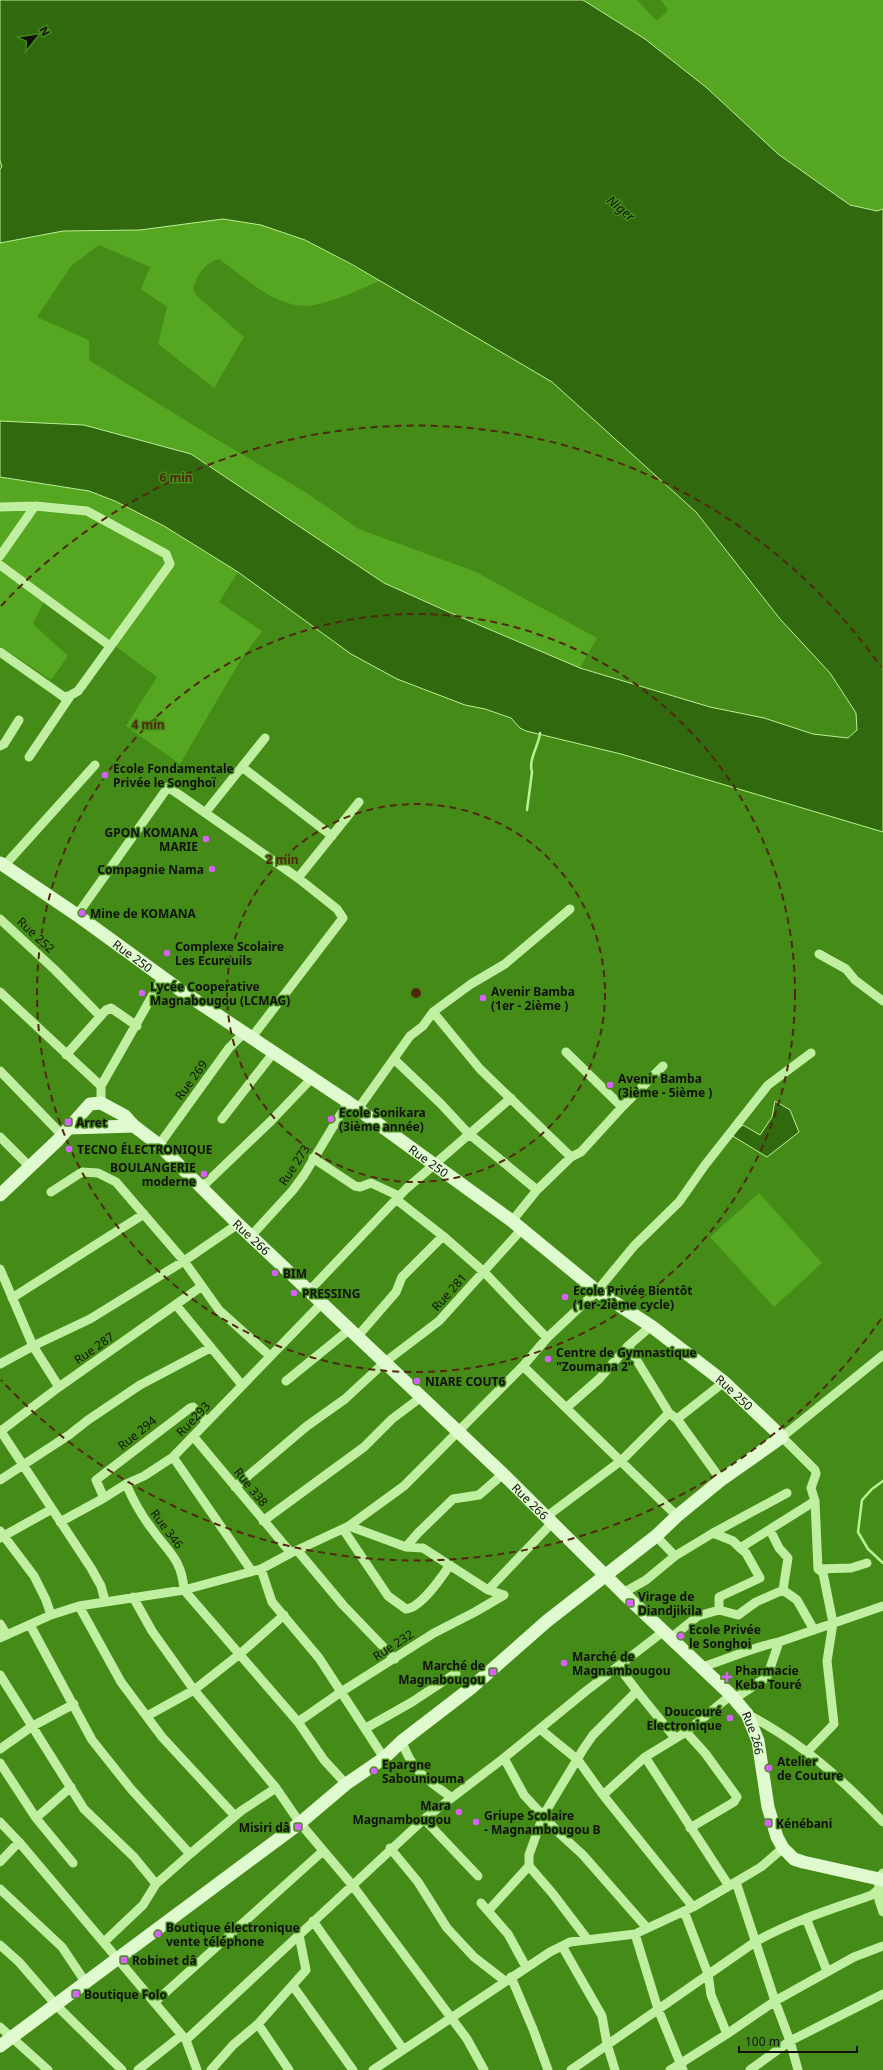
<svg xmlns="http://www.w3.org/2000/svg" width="883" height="2070" font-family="'Noto Sans',sans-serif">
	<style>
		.green { fill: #55a620 }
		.water { fill: #31690f; stroke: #bbf194 }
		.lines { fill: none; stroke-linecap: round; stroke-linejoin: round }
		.stream { stroke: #bbf194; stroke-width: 2.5 }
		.street { stroke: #c1efa2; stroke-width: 9 }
		.secondary { stroke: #e0facf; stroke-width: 13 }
		.ring { fill: none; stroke: #522710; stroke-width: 2; stroke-dasharray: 7 5 }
		.poi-dot { fill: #d960ff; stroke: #448c17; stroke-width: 1.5 }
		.labels { text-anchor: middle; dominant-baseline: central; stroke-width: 3; stroke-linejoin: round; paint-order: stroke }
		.poi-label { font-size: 12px; font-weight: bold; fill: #111; stroke: #448c17; text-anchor: start }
		.street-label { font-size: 12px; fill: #111; stroke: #448c17 }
		.water-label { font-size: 13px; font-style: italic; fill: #111; stroke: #448c17 }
		.centre { fill: #522710; stroke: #448c17; stroke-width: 2 }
		.ring-label { font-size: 12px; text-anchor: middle; font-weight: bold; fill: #522710; stroke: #448c17; stroke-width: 3; stroke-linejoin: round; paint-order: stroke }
	</style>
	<rect width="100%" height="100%" fill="#448c17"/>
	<path class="green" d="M583,0H637L657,21L668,10L661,0H883V209L877,211L850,205L778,154L707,88L645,39Z
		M223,219L261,225L305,240L380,281C360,289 340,299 319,304C281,314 247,279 219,259C204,263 198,274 193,288L197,296L244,337L214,388L158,344L167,307L141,289L150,267L99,245L71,266L37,317L89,340V360L196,427L305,492L359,529L476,572L597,638L580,668L384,583L191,454L84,425L0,421V243L63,231L140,230Z
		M0,477L89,491L115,501L164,526L238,572L219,602L262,631L240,661L180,764L126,726L157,677L47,596L33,624L68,656L51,680L0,646Z
		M759,1193L822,1263L774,1307L710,1237Z"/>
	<path class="water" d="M0,0H583L645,39L707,88L778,154L850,205L877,211L883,209V832L621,754L526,731L520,728L511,718L485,709L465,705L397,679L351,654L238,572L164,526L115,501L89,491L0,477V421L84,425L191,454L384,583L451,613L580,668L710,707L764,718L813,734L848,738L857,730L856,713L830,673L780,619L696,512L552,382L353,265L305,240L261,225L223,219L140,230L63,231L0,243V169L2,167L0,160Z
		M775,1101L790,1110L799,1132L767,1157L731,1135L743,1125L760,1135L772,1117Z"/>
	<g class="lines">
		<path class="stream" d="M527,810L532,772C528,760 539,745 540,733
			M883,1481L872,1489L862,1500L858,1532L868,1549L883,1563"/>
		<path class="street" d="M0,507L35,506L87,511L166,554L170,564L78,691L71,695L64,697L0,652
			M0,556L35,506
			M0,565L110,646
			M0,746L4,744L19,720
			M29,757L71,695
			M242,767L332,836
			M205,813L265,738
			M4,866L95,765
			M298,878L359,802
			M77,915L168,787L184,798L298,878L337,909L343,918L252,1037
			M0,919L55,970L100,1016
			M819,954L846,969L855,980L883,1001
			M0,992L101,1086
			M433,1012L480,1069L571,1157
			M566,1052L622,1107
			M66,1055L106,1010L111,1008L137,1026
			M395,1060L441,1104L468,1133L537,1190
			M0,1071L62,1135
			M101,1103V1086L163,977
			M358,1109L410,1036L423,1026L433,1012L471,984L505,964L570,909
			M222,1119L274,1052
			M0,1137L29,1166
			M159,1145L229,1048L245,1032
			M313,1158L355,1186L360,1187L371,1183L399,1196
			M202,1187L271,1121L312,1078
			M51,1192L82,1172L98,1173L116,1182L184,1261L219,1310L270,1356
			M397,1200L443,1236L484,1272L547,1338
			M512,1221L537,1190L571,1157L581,1152L622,1107L663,1066
			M251,1236L293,1190L304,1175L348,1102
			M0,1269L33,1346L59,1387
			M309,1291L406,1189L511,1098
			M12,1298L144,1214
			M176,1305L242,1385
			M357,1337L396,1292L402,1277L443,1236
			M628,1346L651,1326
			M0,1364L33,1346L90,1319L184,1261L238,1224
			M523,1366L677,1516
			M286,1381L350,1329
			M566,1408L599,1379L628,1346L669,1413L677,1419L721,1480
			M677,1419L724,1382
			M0,1430L91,1568L101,1586L105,1601
			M1,1431L59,1387L202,1286
			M193,1436L291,1553
			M173,1457L251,1570
			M0,1480L69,1435L88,1420L140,1385L210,1348
			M126,1484C133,1500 141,1515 152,1529C168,1552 182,1559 184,1590L298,1722L324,1760L346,1784
			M235,1487L307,1426L345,1399L385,1362L439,1321L522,1229
			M104,1498L96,1480L190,1408L193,1407L207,1422
			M546,1517L622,1460L669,1413
			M263,1521L364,1447L392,1419L420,1398
			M60,1522L104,1498L126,1484L144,1476L173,1457L322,1303
			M349,1526L406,1547L423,1548L488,1590L504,1595
			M343,1529L388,1596L406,1609C421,1608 441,1578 450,1565
			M0,1531L34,1576L46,1600L51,1615
			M713,1533L787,1493
			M656,1536L675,1556L713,1533L733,1541L740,1548L815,1501
			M0,1538L52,1509
			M406,1547L418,1533L453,1499L479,1495L503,1474
			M297,1550L343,1605L395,1659
			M261,1569L272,1602L319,1658L384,1758
			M818,1569L851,1568L867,1563
			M488,1590L552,1523
			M783,1590L797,1600L814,1630
			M623,1593L646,1580L675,1556
			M133,1597L152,1631L194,1690L276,1788L300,1823L353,1886L467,2039L484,2070
			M79,1606L121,1682L162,1737L235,1816
			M719,1610V1597L760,1578L746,1553L740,1548
			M0,1624L7,1635
			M30,1625L92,1740L131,1789L190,1854
			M672,1637L698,1616L719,1610L738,1615L756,1602L783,1590L788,1558L779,1548L770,1530
			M0,1638L51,1615L79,1606L184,1590L261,1569L291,1553L349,1526L404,1486L523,1366L547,1338L597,1291L634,1246L679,1202L705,1165L768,1085L811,1053
			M702,1667C728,1659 753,1647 779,1642L883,1606
			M0,1675L84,1809L134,1857L156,1884
			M637,1691L675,1738
			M734,1699L767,1677L779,1642
			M747,1714C802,1743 841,1778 883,1822
			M147,1716L194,1690L241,1653L284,1615
			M298,1722L341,1692L434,1633L475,1612L504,1595
			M366,1728L412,1702L456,1673
			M540,1729L578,1760L603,1795L693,1907
			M686,1732L705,1753L737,1797L734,1802L690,1828
			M402,1741C411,1770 427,1780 451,1797
			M0,1749L31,1727L74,1704
			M808,1751L834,1724L827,1661L833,1623L823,1573L818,1569L815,1501L811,1488L816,1474L815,1470L782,1437L883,1355
			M645,1757L729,1886
			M504,1758L524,1795L559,1833L583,1855L647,1928
			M0,1763L36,1818L73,1863
			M603,1795L645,1757L686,1732L731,1695
			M36,1818L71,1787
			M424,1819L478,1876
			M0,1822L19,1842L186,2040L197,2070
			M390,1848L418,1882L447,1928L474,1957L505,1981
			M0,1862L19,1842
			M736,1882L775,2001L790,2041L798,2070
			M0,1889L62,1947L86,1983
			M879,1889V1900L883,1912
			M481,1903L508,1934L526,1967
			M488,1911L529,1866
			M684,1911L708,1974L711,1995L727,2034
			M806,1918L827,1971
			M313,1921L403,2049
			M635,1934L658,2009L683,2070
			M588,1940L553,1894L529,1866V1855L543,1816L584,1748L593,1735L637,1691L618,1666
			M104,1942L143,1905L156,1884L190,1854L241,1811L276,1788
			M0,1945L19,1962L57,2006L122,2070
			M562,1946L602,2016L607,2044L615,2070
			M511,1977L533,2029L548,2070
			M293,1986L353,2070
			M155,2002L323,1851
			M258,2024L289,2070
			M0,2027L48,2070
			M186,2040L424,1819L504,1758L586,1691L664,1631
			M138,2070L182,2035
			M211,2070L233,2045L258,2024L306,1970L299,1935
			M373,2070L550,1952L570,1942L635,1934L693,1907L729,1886L761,1867L783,1848
			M571,2070L755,1942C792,1921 832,1909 872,1895L879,1889L878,1879L883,1873
			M670,2070L727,2034L775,2001L854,1957L883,1946
			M750,2070L790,2041L883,1994"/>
		<g class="secondary">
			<path id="s1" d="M0,863L77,915L183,992L348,1102L512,1221L597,1291L651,1326L724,1382L782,1437L721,1480L677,1516L656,1536L547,1621L471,1688L402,1741L384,1758L346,1784L300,1823L0,2046"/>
			<path d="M69,1128L134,1126"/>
			<path id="s2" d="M0,1195L58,1140L90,1104L101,1103L125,1116L134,1126L159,1145L238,1224L503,1474L623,1593L731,1695L747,1714L758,1741L768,1807L777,1837L783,1848L794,1859L803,1862L883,1880"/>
		</g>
	</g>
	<g class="ring">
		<circle cx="416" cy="993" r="189"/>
		<circle cx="416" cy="993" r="379"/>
		<path d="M881 1319A568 568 0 0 1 1 1380M1 606A568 568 0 0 1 881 667"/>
	</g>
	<g class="poi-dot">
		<circle cx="105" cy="775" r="4"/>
		<circle cx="206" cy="839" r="4"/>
		<circle cx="212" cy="869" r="4"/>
		<circle cx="82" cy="913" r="4"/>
		<circle cx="167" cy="953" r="4"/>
		<circle cx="142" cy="993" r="4"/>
		<circle cx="483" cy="998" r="4"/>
		<circle cx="610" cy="1085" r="4"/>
		<circle cx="331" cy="1119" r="4"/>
		<rect x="64" y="1118" width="8" height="8" rx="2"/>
		<circle cx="69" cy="1149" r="4"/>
		<circle cx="204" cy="1174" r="4"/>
		<circle cx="275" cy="1273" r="4"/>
		<circle cx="294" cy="1293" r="4"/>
		<circle cx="565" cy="1297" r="4"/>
		<circle cx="548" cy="1359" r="4"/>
		<circle cx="417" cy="1381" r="4"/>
		<rect x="626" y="1599" width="8" height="8" rx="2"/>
		<circle cx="681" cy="1636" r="4"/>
		<circle cx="564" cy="1663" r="4"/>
		<rect x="489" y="1668" width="8" height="8" rx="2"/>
		<path d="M725 1671h4v4h4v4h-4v4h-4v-4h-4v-4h4z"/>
		<circle cx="730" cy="1718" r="4"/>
		<circle cx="769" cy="1768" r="4"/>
		<circle cx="374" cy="1771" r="4"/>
		<circle cx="459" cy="1812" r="4"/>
		<circle cx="476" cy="1822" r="4"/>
		<rect x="764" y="1819" width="8" height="8" rx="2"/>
		<rect x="294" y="1823" width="8" height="8" rx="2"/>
		<circle cx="158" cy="1934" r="4"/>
		<rect x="120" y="1956" width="8" height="8" rx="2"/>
		<rect x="72" y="1990" width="8" height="8" rx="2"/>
	</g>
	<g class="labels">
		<g class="poi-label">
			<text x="113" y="768">Ecole Fondamentale<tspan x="113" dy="14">Privée le Songhoï</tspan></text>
			<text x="198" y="832" text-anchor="end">GPON KOMANA<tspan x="198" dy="14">MARIE</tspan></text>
			<text x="204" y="869" text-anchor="end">Compagnie Nama</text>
			<text x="90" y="913">Mine de KOMANA</text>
			<text x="175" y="946">Complexe Scolaire<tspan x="175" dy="14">Les Ecureuils</tspan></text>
			<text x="150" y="986">Lycée Cooperative<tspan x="150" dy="14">Magnabougou (LCMAG)</tspan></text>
			<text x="491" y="991">Avenir Bamba<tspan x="491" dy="14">(1er - 2ième )</tspan></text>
			<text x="618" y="1078">Avenir Bamba<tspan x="618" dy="14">(3ième - 5ième )</tspan></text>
			<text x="339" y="1112">Ecole Sonikara<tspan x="339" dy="14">(3ième année)</tspan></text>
			<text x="76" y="1122">Arret</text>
			<text x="77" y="1149">TECNO ÉLECTRONIQUE</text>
			<text x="196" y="1167" text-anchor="end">BOULANGERIE<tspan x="196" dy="14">moderne</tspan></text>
			<text x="283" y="1273">BIM</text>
			<text x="573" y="1290">Ecole Privée Bientôt<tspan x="573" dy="14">(1er-2ième cycle)</tspan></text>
			<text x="302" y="1293">PRESSING</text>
			<text x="556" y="1352">Centre de Gymnastique<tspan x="556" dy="14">"Zoumana 2"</tspan></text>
			<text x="425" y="1381">NIARE COUT6</text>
			<text x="638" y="1596">Virage de<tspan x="638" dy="14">Diandjikila</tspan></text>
			<text x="689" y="1629">Ecole Privée<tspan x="689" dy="14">le Songhoi</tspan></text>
			<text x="572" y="1656">Marché de<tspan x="572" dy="14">Magnambougou</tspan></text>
			<text x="485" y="1665" text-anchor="end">Marché de<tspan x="485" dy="14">Magnabougou</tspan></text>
			<text x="735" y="1670">Pharmacie<tspan x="735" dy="14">Keba Touré</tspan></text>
			<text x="722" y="1711" text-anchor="end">Doucouré<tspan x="722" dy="14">Electronique</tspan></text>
			<text x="777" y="1761">Atelier<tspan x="777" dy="14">de Couture</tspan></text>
			<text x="382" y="1764">Epargne<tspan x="382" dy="14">Sabouniouma</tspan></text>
			<text x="451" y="1805" text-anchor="end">Mara<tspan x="451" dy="14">Magnambougou</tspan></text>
			<text x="484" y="1815">Griupe Scolaire<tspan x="484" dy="14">- Magnambougou B</tspan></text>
			<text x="776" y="1823">Kénébani</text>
			<text x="290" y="1827" text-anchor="end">Misiri dâ</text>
			<text x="166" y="1927">Boutique électronique<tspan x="166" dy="14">vente téléphone</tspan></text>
			<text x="132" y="1960">Robinet dâ</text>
			<text x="84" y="1994">Boutique Folo</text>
		</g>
		<g class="street-label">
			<text transform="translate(36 935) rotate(43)">Rue 252</text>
			<text stroke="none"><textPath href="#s1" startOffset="162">Rue 250</textPath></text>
			<text transform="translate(191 1080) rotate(-54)">Rue 269</text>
			<text stroke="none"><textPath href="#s1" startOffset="522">Rue 250</textPath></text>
			<text transform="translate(294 1165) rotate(-57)">Rue 273</text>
			<text stroke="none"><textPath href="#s2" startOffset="342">Rue 266</textPath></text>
			<text transform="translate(449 1292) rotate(-48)">Rue 281</text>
			<text transform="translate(94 1348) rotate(-35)">Rue 287</text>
			<text stroke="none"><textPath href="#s1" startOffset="906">Rue 250</textPath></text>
			<text transform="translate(193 1419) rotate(-46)">Rue293</text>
			<text transform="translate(137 1433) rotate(-39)">Rue 294</text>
			<text transform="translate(251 1487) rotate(51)">Rue 338</text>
			<text stroke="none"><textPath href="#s2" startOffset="726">Rue 266</textPath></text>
			<text transform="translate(167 1529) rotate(53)">Rue 346</text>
			<text transform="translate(393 1645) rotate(-33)">Rue 232</text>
			<text stroke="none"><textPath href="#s2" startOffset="1050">Rue 266</textPath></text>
		</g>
		<g class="water-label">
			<text transform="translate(621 208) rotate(40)">Niger</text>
		</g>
	</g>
	<circle cx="416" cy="993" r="6" class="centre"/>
	<g class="ring-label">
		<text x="176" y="482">6 min</text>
		<text x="148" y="729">4 min</text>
		<text x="282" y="864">2 min</text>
	</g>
	<g transform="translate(36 36) rotate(60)" stroke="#448c17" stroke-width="3" paint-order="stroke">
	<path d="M0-3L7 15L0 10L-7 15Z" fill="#111111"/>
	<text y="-6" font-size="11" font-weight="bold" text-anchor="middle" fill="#111111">N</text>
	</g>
	<path d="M739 2046v6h118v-6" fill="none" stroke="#111111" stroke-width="2"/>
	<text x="745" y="2046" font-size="12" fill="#111111" stroke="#448c17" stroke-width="3" paint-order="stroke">100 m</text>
</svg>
